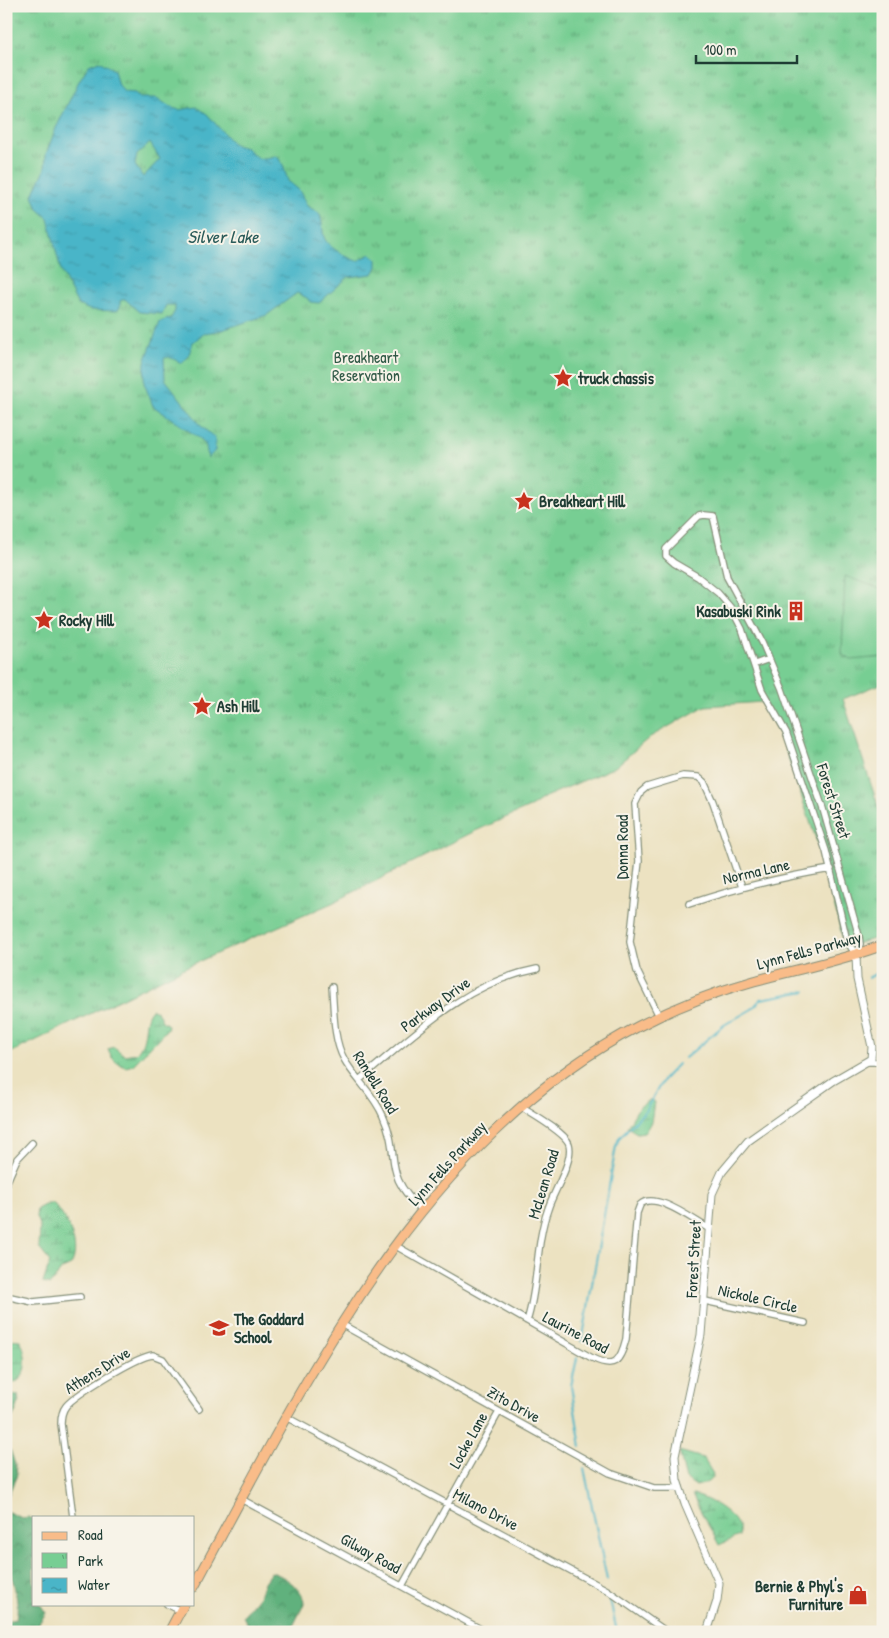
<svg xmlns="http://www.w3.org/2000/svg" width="889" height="1638" font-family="'Patrick Hand',sans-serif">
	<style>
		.forest { fill: url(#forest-crowns); stroke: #407758 }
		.wetland { fill: url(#wetland-marsh); stroke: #4b8664 }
		.park { fill: url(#park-tufts); stroke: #4b8664 }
		.garden { fill: #77ce93; stroke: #4b8664 }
		.water { fill: url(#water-ripples); stroke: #34797e; fill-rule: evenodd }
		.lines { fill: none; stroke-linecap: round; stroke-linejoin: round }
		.stream { stroke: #4ab5c8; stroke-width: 2 }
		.minor-casing { stroke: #86907a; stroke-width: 8 }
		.tertiary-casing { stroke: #86907a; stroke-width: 9 }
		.primary-casing { stroke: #86907a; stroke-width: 11 }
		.minor { stroke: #fff; stroke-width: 5.5 }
		.tertiary { stroke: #fff; stroke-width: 7 }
		.primary { stroke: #f9bc89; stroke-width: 9 }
		.labels { text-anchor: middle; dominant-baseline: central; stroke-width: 4; stroke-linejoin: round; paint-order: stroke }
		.park-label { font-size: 16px; fill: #315a47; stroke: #f7f3e8 }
		.poi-label { font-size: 16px; font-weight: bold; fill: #1f3d34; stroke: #f7f3e8; text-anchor: start }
		.street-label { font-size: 16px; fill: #1f3d34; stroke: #f7f3e8 }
		.water-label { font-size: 18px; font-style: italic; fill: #2a5b59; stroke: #f7f3e8 }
	</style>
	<defs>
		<pattern id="forest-crowns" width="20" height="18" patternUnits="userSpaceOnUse" patternTransform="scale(1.25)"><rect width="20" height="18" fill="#61b17d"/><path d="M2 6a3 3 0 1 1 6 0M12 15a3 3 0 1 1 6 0" fill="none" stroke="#4f9167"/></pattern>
		<pattern id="wetland-marsh" width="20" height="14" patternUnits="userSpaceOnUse" patternTransform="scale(1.25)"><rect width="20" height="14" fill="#77ce93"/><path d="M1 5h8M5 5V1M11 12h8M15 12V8" fill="none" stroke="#61a879"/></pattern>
		<pattern id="park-tufts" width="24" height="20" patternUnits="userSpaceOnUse" patternTransform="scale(1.25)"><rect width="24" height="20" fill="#77ce93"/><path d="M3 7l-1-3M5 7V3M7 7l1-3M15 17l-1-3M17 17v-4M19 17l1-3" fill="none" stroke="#61a879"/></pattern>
		<pattern id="water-ripples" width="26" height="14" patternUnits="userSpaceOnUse" patternTransform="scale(1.25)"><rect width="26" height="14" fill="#4ab5c8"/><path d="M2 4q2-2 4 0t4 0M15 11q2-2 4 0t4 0" fill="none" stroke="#3d94a3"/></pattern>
	</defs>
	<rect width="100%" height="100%" fill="#f7f3e8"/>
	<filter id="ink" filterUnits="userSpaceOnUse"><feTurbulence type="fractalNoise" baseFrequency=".02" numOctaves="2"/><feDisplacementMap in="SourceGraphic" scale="10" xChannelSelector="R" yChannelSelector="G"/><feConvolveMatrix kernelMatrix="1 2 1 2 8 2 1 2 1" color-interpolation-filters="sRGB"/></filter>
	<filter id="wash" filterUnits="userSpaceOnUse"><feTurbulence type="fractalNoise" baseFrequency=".0096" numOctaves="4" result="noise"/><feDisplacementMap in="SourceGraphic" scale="20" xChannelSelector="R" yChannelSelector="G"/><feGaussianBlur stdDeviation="1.12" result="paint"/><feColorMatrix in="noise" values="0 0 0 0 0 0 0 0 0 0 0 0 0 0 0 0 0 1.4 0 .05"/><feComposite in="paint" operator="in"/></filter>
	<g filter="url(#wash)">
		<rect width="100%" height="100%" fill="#ece2c1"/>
		<path class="forest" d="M6,1393L18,1395C22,1410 8,1418 7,1432C7,1448 16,1461 17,1475L6,1500Z
			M6,1511L22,1518L28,1517L33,1519L34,1604H40L46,1613L33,1632H6V1621L16,1619C21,1601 11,1577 7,1558C4,1543 6,1526 6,1511Z
			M271,1572C283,1575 304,1589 304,1604L290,1632H251L243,1616L259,1596L264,1582Z"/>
		<path class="wetland" d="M152,1009L157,1011L162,1021L168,1025L167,1029L133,1065L126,1067C117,1065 110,1057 108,1049L114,1047L124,1055L136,1053C150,1038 141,1021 152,1009Z
			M650,1100L654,1102L651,1122L645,1132L637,1133L627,1127L639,1107Z
			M48,1203H53C66,1217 82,1247 71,1265L62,1269L50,1285L43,1283L50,1262L39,1248L40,1227L36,1217L37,1209Z
			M6,1339L20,1340C26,1350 28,1369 20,1379C16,1383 11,1384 6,1387Z
			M679,1451L703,1458L713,1474C711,1483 704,1484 696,1486L686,1479Z
			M692,1495C707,1496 745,1519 739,1536L719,1545Z"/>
		<path class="park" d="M6,6H883V683L843,699L883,821V936L839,949L843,939L821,854L781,736L762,702L705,706L650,737L615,767L545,797L532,806L473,832L332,903L186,967L6,1055Z"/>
		<path class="garden" d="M845,576L883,590V657L851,660L842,654Z"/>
		<path class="water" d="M99,61L114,70L117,82L124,92L135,93L140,98H157L170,107L179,110L196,107L207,114L234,145L246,148L259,159L277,156L283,165L288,181L299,190L307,206L319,213C323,221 322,229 324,237C327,247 348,258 357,261L371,254L377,259V267L373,274L348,277L319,303L310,302L307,298L297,293L267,315L222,330L205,333L193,342L188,357L182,363L169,357L164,358L165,379L202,427L215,438V451L208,458L206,446L202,440L153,406L144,383L145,362L160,322L171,318L175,311V305H166L162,314L139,312L125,299L120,301V308L116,311L90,310L78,305L61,271L48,218L38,209L33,195L45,169L46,154L56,128L79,81L89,65ZM150,143L160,159L143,177L135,165L137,155Z"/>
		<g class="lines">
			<path class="stream" d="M868,978L883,970
				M685,1058L724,1025L752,1009L761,999L806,991
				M582,1342L616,1146L619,1138L645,1111L663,1080L678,1064
				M577,1358L571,1386L581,1447
				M584,1468L607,1580
				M610,1600L617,1632"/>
		</g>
	</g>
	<g filter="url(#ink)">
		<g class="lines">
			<defs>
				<path id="minor" d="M704,515L713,516L727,577L762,642L782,689L823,809L859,936L860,944L856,955L847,941L826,851L786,732L762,690L742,629L731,608L718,593L698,577L674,563L666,556V549L699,516Z
					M755,664L769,659
					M689,904C736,888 782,877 831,869
					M332,987C334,1010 333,1039 344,1059C355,1079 374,1094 383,1116C402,1158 380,1172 423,1211
					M659,1016L637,971L630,942L639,861L635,804L641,792L647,787L683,776L698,777L704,782L713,802L742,887
					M868,1062H883
					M359,1080C416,1034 463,983 537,969
					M521,1107C532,1114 566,1133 569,1144C574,1161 553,1192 548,1209C535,1245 539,1285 527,1321
					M6,1184L17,1159L32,1143
					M396,1246L592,1358C615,1369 620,1362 626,1339L637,1213L640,1205C654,1190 693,1220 708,1228
					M6,1296L33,1302L80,1297
					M705,1301L805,1323
					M341,1324L610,1473L654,1488H680
					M286,1417L607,1590L667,1632
					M241,1499L486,1632
					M73,1517L61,1424C61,1417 62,1411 66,1406C76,1394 138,1356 153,1355L163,1359L199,1409
					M402,1586L499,1412
					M167,1604L181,1611"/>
				<path id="tertiary" d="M707,1632L717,1601L719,1583L685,1504L677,1480L675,1456L701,1335L712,1194L722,1172L748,1141L833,1081L871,1059L872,1047L857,979L856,955"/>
				<path id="primary" d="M194,1587C304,1382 423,1137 639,1026C676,1007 714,992 754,981C797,969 841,961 883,945
					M169,1632L184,1604"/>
			</defs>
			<use href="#minor" class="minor-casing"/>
			<use href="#tertiary" class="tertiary-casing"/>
			<use href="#primary" class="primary-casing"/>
			<use href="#minor" class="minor"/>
			<use href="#tertiary" class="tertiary"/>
			<use href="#primary" class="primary"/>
		</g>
	</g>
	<defs>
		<symbol id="sight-bare" viewBox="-9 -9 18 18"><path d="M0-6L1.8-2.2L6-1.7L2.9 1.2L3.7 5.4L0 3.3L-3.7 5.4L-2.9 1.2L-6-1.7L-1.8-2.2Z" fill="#c8321e" stroke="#f7f3e8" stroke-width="2.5" paint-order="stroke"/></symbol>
		<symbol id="building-bare" viewBox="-9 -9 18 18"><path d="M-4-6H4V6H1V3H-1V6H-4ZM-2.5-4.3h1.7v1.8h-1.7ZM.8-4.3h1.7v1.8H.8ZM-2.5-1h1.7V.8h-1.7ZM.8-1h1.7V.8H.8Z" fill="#c8321e" stroke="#f7f3e8" stroke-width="2.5" paint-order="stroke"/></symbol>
		<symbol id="school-bare" viewBox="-9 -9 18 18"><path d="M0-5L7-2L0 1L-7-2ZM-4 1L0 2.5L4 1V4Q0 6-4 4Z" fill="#c8321e" stroke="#f7f3e8" stroke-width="2.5" paint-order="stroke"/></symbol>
		<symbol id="shop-bare" viewBox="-9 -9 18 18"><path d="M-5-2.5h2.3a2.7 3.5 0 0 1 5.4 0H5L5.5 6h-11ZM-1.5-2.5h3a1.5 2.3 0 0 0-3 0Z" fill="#c8321e" stroke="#f7f3e8" stroke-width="2.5" paint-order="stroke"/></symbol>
	</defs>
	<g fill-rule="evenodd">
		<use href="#sight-bare" x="549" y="364" width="28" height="28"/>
		<use href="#sight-bare" x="510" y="487" width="28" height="28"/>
		<use href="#building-bare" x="782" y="597" width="28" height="28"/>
		<use href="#sight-bare" x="30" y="606" width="28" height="28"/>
		<use href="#sight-bare" x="188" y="692" width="28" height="28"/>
		<use href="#school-bare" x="205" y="1314" width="28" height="28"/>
		<use href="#shop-bare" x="844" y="1581" width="28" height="28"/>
	</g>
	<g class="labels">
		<g class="park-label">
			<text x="366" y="357">Breakheart<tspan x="366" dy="18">Reservation</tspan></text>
		</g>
		<g class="poi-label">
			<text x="578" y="378">truck chassis</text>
			<text x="539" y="501">Breakheart Hill</text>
			<text x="781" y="611" text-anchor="end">Kasabuski Rink</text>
			<text x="59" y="620">Rocky Hill</text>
			<text x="217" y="706">Ash Hill</text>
			<text x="234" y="1319">The Goddard<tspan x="234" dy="18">School</tspan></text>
			<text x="843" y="1586" text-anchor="end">Bernie &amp; Phyl's<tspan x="843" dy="18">Furniture</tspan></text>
		</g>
		<g class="street-label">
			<text transform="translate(834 801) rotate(72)">Forest Street</text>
			<text transform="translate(622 847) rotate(-90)">Donna Road</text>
			<text transform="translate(756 871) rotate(-13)">Norma Lane</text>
			<text transform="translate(809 950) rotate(-15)">Lynn Fells Parkway</text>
			<text transform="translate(435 1004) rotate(-36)">Parkway Drive</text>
			<text transform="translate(376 1082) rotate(58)">Randell Road</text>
			<text transform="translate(447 1163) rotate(-48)">Lynn Fells Parkway</text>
			<text transform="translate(543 1184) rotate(-73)">McLean Road</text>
			<text transform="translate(693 1259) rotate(-87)">Forest Street</text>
			<text transform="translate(758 1298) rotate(13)">Nickole Circle</text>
			<text transform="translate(576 1332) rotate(28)">Laurine Road</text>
			<text transform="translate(97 1370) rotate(-32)">Athens Drive</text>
			<text transform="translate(514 1404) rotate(29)">Zito Drive</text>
			<text transform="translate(468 1440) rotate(-61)">Locke Lane</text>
			<text transform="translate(486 1509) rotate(28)">Milano Drive</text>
			<text transform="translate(371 1553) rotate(29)">Gilway Road</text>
		</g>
		<g class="water-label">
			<text x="223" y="236">Silver Lake</text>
		</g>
	</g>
	<rect width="889" height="1638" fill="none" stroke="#f7f3e8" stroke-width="25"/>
	<rect x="32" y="1516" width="162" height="90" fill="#f7f3e8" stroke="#a1aaa0"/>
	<rect x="42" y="1532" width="25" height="8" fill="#f9bc89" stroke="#a1aaa0"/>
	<text x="78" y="1540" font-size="15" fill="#1f3d34">Road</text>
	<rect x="42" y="1553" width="25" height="15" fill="url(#park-tufts)" stroke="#a1aaa0"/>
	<text x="78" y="1566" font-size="15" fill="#1f3d34">Park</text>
	<rect x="42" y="1578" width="25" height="15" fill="url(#water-ripples)" stroke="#a1aaa0"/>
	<text x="78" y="1590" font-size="15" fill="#1f3d34">Water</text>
	<path d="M696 55v8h101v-8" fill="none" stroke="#1f3d34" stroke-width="2.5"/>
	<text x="704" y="55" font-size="15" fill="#1f3d34" stroke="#f7f3e8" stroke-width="4" paint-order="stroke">100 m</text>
</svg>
